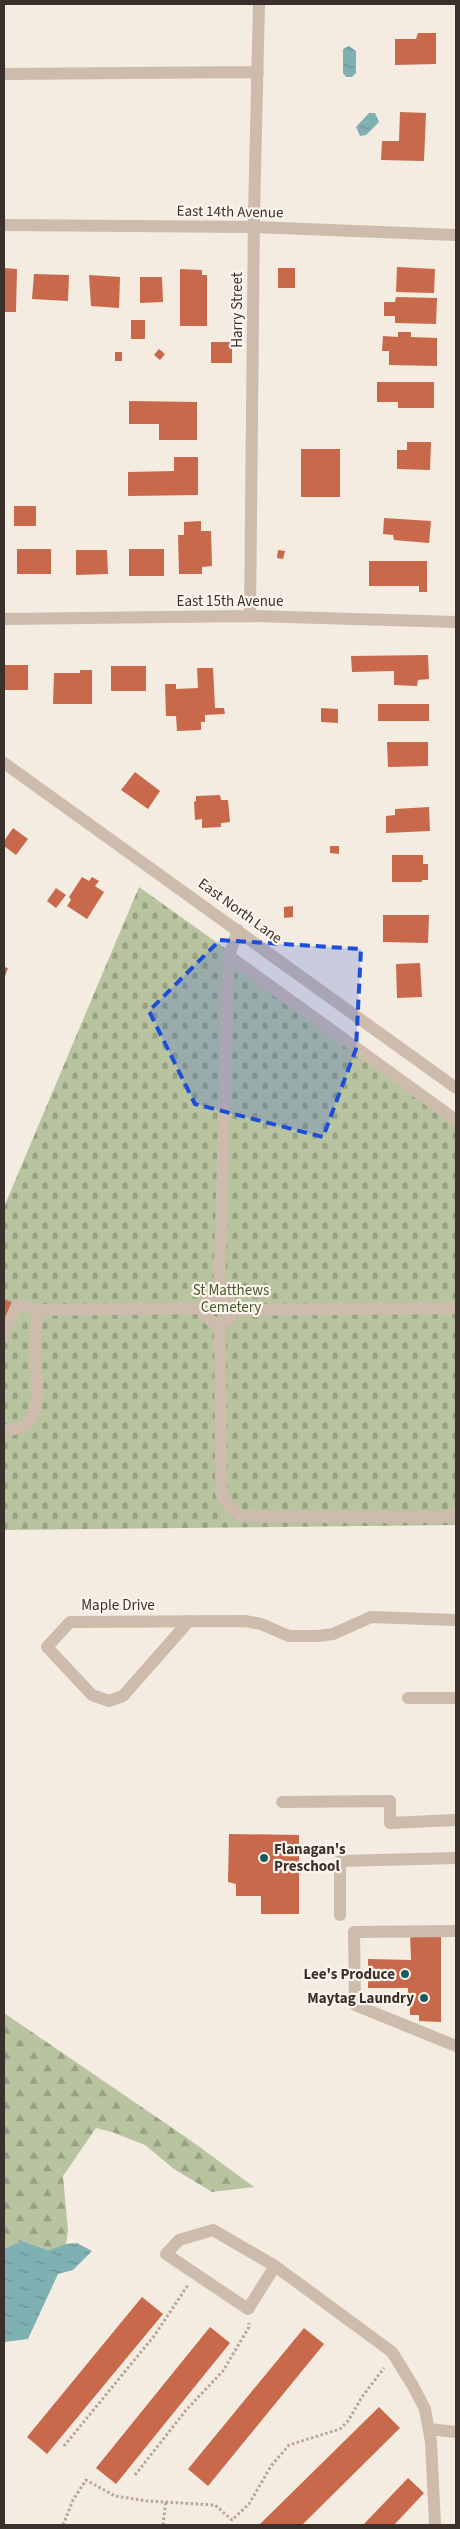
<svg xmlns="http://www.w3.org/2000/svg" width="460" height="2529" font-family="'Source Sans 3',sans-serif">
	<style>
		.forest { fill: url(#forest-firs) }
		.cemetery { fill: url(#cemetery-stones) }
		.water { fill: url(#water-ripples) }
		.building { fill: #c8694b }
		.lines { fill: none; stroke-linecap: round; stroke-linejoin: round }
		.path { stroke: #b9a596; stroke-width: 3; stroke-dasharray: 2.5 2.5; stroke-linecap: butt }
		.minor { stroke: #cdbbac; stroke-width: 12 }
		.marked { fill: #1d4ed8; fill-opacity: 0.2; stroke: #1d4ed8; stroke-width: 4; stroke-dasharray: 10 6; stroke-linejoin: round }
		.poi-dot { fill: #1f5a5e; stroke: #fbf5ee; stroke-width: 2 }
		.labels { text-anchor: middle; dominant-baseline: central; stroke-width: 4.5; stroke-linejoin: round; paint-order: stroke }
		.street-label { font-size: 15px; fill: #3b302b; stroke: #fbf5ee }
		.park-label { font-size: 15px; fill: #4a5a2e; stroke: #fbf5ee }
		.poi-label { font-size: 15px; font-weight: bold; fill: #3b302b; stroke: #fbf5ee; text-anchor: end }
	</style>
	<defs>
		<pattern id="forest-firs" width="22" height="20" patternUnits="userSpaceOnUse" patternTransform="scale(1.25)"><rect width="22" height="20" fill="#b8c4a0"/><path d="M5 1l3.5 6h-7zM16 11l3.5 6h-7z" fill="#97a083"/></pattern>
		<pattern id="cemetery-stones" width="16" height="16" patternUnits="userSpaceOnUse" patternTransform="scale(1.25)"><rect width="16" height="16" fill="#b8c4a0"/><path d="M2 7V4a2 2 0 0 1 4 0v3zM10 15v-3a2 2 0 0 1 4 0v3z" fill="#97a083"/></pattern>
		<pattern id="water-ripples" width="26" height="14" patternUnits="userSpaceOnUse" patternTransform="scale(1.25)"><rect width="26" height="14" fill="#7fb0b2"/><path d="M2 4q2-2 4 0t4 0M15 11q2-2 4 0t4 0" fill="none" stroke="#699091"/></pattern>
	</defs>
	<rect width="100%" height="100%" fill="#f4ebe1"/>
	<path class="forest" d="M4,2013L190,2140L254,2187L212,2192L174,2169L145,2145L112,2132L96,2128L63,2176L68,2231L66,2244L48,2250L22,2241L4,2249Z"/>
	<path class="cemetery" d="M139,887L456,1113V1525L4,1530V1207Z"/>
	<path class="water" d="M349,46L356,51V73L352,77H346L343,73V49Z
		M369,113H375L379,122L366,135L360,136L356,127Z
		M22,2241L48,2250L66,2244L77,2243L92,2251L73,2270L58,2274L28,2339L4,2342V2249Z"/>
	<path class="building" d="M418,33H436V64L395,65V39H416Z
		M400,112L426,113L424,161L381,160L382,141H399Z
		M397,267L435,269L434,293L396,292Z
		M4,268L17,269L16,312H4Z
		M278,268H295V288H278Z
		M180,269L202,270V275H207V326H180Z
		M34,274L69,275L68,301L32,299Z
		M89,275L120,277L119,308L91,306Z
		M140,277H162L163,302L140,303Z
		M396,297L437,298L436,324L395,323V316H384V302H395Z
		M131,320H145V339H131Z
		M398,332H411V337L437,338V366L389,365V351H382L383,336L398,337Z
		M211,342H232V363H211Z
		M159,349L165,354L160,360L154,355Z
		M115,352H122V361H115Z
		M377,382H434V408H398V402H377Z
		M129,401L197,402V440H159V424H129Z
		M407,442H431L430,470L397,469V450H407Z
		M301,449H340V497H301Z
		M174,457H198V495L128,496V472L174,471Z
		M14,506H36V526H14Z
		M384,518L431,521L429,543L394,540L393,535L383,534Z
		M201,521V531H211L212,566L202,567V574H179L178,535H184V522Z
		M17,549H51V574H17Z
		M129,549H164V576H129Z
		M76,550H107L108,574L76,575Z
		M278,550L285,551L283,559L277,558Z
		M369,561H427V592H419V586H369Z
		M428,655L429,679L418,680L417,686L394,685V671L352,672L351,656Z
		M4,665H28V690H4Z
		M111,666H146V691H111Z
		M197,668H213L215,708H224L225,714L205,715V722H201V730L177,731L176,716H166L165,684H176V689L198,688Z
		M80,670H92V704H53L54,673H80Z
		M378,704H429V721H378Z
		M321,708L338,709V723L321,722Z
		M387,742H428V766L388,767Z
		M135,772L160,791L148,809L121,790Z
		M220,795L221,800H228L230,822L221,823V827L202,828V819L195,820L194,802L196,801V796Z
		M429,807L430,831L386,833V816L395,815V809Z
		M13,828L28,839L16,855L4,846V841Z
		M330,846H339V854L330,853Z
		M392,855H423V864H428V880H422V882H392Z
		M82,877L89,881L92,877L99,881L95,886L104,892L87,919L67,906L71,900L69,897Z
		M56,888L66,895L56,908L47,901Z
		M293,906V917L284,918V907Z
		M383,915H429L428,943L383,942Z
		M420,963L422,997L397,998L396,964Z
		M4,967L8,968L4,979Z
		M4,1299L14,1303L4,1324Z
		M229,1834L299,1835V1914H261V1896H236V1884L228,1882Z
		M410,1933H441V2022L419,2021V2015H410V2007H408V1988H368V1959L411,1960Z
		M142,2297L163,2314L47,2454L27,2437Z
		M210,2327L230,2343L116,2484L96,2468Z
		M304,2328L324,2344L208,2486L188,2469Z
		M379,2407L400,2428L302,2525H259Z
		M408,2478L424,2493L394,2525H363Z"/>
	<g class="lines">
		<path class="path" d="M64,2446L154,2336L188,2285
			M135,2475L187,2409L223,2371L249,2327V2323
			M63,2525L73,2500L86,2480L115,2496L147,2501L215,2505L232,2520L249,2504L271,2466L289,2445L340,2429L348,2421L362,2397L384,2368
			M163,2525L166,2501"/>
		<path class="minor" d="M4,74L258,72
			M4,225L254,227L456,235
			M250,616L254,214L259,4
			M4,619L250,616L456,622
			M4,763L456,1088
			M229,956L456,1120
			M219,1295L229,956L238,930
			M205 1309a14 14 0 1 1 28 0a14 14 0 1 1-28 0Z
			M233,1310L456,1308
			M220,1323L221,1493L229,1507L240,1516L441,1517L456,1514
			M4,1334L17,1305L39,1310L205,1308
			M4,1430C13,1430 27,1428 31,1419C42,1399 35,1370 35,1349C35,1336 36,1323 39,1310
			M189,1621L123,1696L109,1701L92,1695L47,1647L70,1622L245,1621L261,1624L289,1636H318L333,1634L371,1617L456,1620
			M408,1698H456
			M282,1802L390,1801V1823L456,1820
			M340,1915V1861L456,1858
			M456,1931L354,1932L355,2005L456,2046
			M275,2266L248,2309L166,2254L179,2240L213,2230L275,2266L392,2352L413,2386L425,2409L431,2442L435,2525
			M429,2429L456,2432"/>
	</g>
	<path class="marked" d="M220,940L361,949L356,1049L323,1137L195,1104L149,1011Z"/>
	<g class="poi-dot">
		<circle cx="264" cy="1858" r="5"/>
		<circle cx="405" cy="1974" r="5"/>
		<circle cx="424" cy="1998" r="5"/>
	</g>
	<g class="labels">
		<g class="street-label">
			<text transform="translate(230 212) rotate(1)">East 14th Avenue</text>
			<text transform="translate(237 310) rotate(-90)">Harry Street</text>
			<text x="230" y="601">East 15th Avenue</text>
			<text transform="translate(240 911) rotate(36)">East North Lane</text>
			<text x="118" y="1605">Maple Drive</text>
		</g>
		<g class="park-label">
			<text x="231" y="1290">St Matthews<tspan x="231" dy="17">Cemetery</tspan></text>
		</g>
		<g class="poi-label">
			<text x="274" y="1849" text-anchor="start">Flanagan's<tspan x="274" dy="17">Preschool</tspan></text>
			<text x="395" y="1974">Lee's Produce</text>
			<text x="414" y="1998">Maytag Laundry</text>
		</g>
	</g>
	<rect width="460" height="2529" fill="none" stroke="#3b302b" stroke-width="10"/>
</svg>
